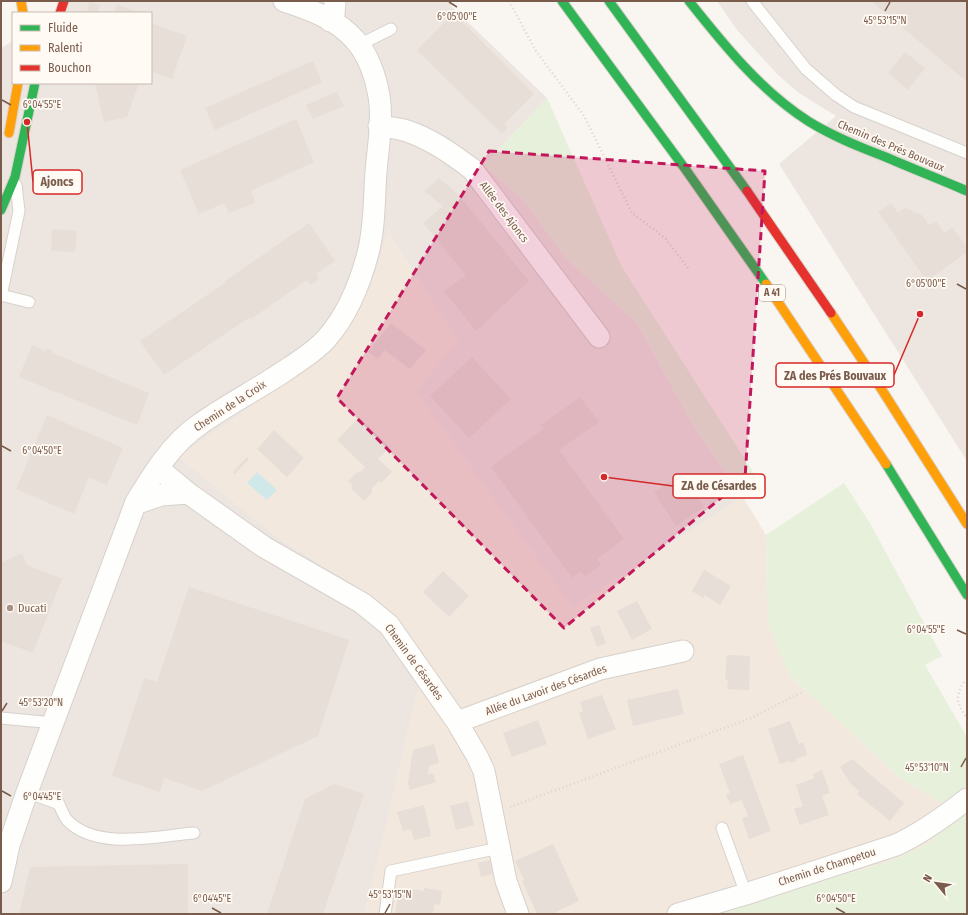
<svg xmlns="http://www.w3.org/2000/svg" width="968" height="915" font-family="'Fira Sans Condensed',sans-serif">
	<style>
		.residential { fill: #f2e8de }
		.industrial { fill: #ede5e0 }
		.green { fill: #e7f0db }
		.water { fill: #d0e8ea }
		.building { fill: #e6ded7 }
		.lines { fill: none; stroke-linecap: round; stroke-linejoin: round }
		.lane-casing { stroke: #d7d1cb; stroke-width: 13 }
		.street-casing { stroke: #d7d1cb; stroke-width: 23 }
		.fast-casing { stroke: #d9d2cb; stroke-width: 11 }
		.slow-casing { stroke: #d9d2cb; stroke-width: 11 }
		.jam-casing { stroke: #d9d2cb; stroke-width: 11 }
		.path { stroke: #dcd5d0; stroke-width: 2.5; stroke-dasharray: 1 3; stroke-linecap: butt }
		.lane { stroke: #fefefd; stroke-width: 11 }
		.street { stroke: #fefefd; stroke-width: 21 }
		.fast { stroke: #30b455; stroke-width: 9 }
		.slow { stroke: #ff9f0a; stroke-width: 9 }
		.jam { stroke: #e5322d; stroke-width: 9 }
		.marked { fill: #c2185b; fill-opacity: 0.2; stroke: #c2185b; stroke-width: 3; stroke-dasharray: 8 5; stroke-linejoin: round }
		.ticks { fill: none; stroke: #7a5c4d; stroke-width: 1.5 }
		.poi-dot { fill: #a69286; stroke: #fffaf3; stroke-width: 1.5 }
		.labels { text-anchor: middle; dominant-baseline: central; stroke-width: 3.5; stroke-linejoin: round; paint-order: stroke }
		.shield { fill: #fffaf3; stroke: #a28b7f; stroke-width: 1 }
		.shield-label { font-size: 10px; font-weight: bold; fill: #7a5c4d }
		.street-label { font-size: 11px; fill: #7a5c4d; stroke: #fffaf3 }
		.poi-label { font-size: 11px; fill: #7a5c4d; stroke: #fffaf3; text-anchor: start }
		.ticks-label { font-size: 10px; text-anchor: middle; fill: #7a5c4d; stroke: #fffaf3; stroke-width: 3.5; stroke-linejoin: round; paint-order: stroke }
		.leader { fill: none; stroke: #d62828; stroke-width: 1.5 }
		.callout-dot { fill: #d62828; stroke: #fffaf3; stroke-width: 1.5 }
		.callout { fill: #fffaf3; stroke: #d62828; stroke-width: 1.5 }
		.callout-label { font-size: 12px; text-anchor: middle; font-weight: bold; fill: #7a5c4d }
	</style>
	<rect width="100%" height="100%" fill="#f9f5f0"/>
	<path class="residential" d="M388,231L458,342L573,607L743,497L766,535L767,597L791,678L818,701L899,777L945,805L933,841L889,862L700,914H365L425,659L378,599L278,538L179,457L327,353L376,272Z"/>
	<path class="industrial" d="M69,1H449L452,7L547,98L484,165L525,202L566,258L637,323L694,427L743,497L573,607L416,391L458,342L388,231L376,272L327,353L179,457L278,538L378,599L425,659L365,914H1V48L13,41V83H151V13H65Z
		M717,1H967V461L779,164L836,116L799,93L778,75L737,30Z"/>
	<path class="green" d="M547,98L622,267L762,486L743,497L694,427L637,323L566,258L525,202L484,165Z
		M844,483L871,525L942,656L925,665L967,737V914H700L889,862L933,841L945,805L899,777L818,701L791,678L769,627L767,597L766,535Z"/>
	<path class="water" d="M257,472L277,490L267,500L247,483Z"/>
	<path class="building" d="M871,1H967V81L960,76Z
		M89,2L100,5L98,13H87Z
		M117,4L139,13H114Z
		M454,13L534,94L504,124L508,128L502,134L417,50Z
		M151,23L187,36L172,79L151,71Z
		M905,52L925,68L908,90L888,73Z
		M313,61L322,82L215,130L205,108Z
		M95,83H139L127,117L104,122Z
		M337,92L344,106L313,119L306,105Z
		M296,119L314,162L251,191L255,202L242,208L229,213L224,203L199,214L180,170Z
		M439,178L457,193L529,281L476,331L444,291L466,275L423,223L443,206L424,191Z
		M891,203L898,213L905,208L922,215L929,225L936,221L944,233L952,227L967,247V252L927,281L878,212Z
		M309,223L335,261L316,274L319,279L311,285L307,280L251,319L250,317L164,375L140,341L226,282L225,281Z
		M52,229L77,231L75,252L51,251Z
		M391,323L426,350L410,369L384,350L378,359L368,352Z
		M32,345L45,351L46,348L53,350L52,353L149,393L137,425L19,377Z
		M472,357L511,399L469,438L430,396Z
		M580,397L599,422L559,450L624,539L597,559L601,565L585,577L580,571L572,578L491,467L543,429L541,425Z
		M47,415L123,448L107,485L89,477L74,514L16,489Z
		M359,417L390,447L378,459L392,472L381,483L379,481L372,488V493L364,501L351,488L353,486L348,481L358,471L360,472L365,467L337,440Z
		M274,430L304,458L287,477L257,449Z
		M247,457L249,459L235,474L233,472Z
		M682,474L704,507L676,526L654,492Z
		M22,553L27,565L62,579L33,653L1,641V563Z
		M704,570L731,586L720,605L705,595L703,598L692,591Z
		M443,571L469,596L449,617L423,592Z
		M189,587L349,640L318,736L202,791L164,778L160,792L112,776L144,678L157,682Z
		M637,601L652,629L632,640L617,611Z
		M599,625L606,643L597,647L590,628Z
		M727,655L750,656L749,690L727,689L728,680H725Z
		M678,689L684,714L633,726L627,700Z
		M602,695L616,729L588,739L579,713L583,711L580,702Z
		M538,720L547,744L512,757L503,733Z
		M790,721L799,744L803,742L807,755L796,759V761L790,763L789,761L780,764L768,729Z
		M434,744L439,763L429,766L428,775L433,773L436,782L410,790L408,783L413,750Z
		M743,755L771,831L749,839L742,818L748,816L742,800L730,804L726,794L730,793L719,764Z
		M852,759L904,803L890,821L857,794L859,791L851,784L840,767Z
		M822,770L830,793L822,796L829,815L800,825L794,809L803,806L796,785L815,778L813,774Z
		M334,784L364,794L323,914H267L305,799Z
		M468,801L474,825L456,830L450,806Z
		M424,805L431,836L414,840L411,829L403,831L397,812Z
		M553,844L579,901L552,914H537L522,881L524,880L515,861Z
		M490,860L493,874L481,877L478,863Z
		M188,864V914H19L30,867Z
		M405,888L424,891V888L442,891L440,905L434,904L433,914H395L398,896L403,897Z"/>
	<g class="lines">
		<defs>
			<path id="lane" d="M752,1L806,69L836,95L854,107L967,153
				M359,45L391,29
				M1,295L29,302
				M1,296L19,211L16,185
				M1,718L54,723
				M27,792L59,804C61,809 64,816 67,820C96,851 157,836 194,833
				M722,828L746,894
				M385,914L391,871L499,848"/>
			<path id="street" d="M330,21L334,15L335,1
				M379,126C388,127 398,128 407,131C431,139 452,154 472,169L599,337
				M158,468L188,493L264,547L362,603L389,625L457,722L477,756L484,771L506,881L518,914
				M135,504L161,495L188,493
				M457,722L600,669L683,651
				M1,882L9,845L27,792L136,502C153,474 172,443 200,424C228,404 260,388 289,368C302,359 316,351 327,338C348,314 360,284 368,253C375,227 374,198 376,172C378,147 383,121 379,96C376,77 368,54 355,40C337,19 309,9 284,1
				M678,914L746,894L896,845C922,833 944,817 967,799"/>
			<path id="fast" d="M562,1L686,170L766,284
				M609,1L747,191
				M689,1C724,45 760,90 808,121C832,136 857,146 883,156C911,168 939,179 967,191
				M1,210L15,177L35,83
				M886,464L967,595"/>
			<path id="slow" d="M21,1L23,13
				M9,133L18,83
				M766,284L886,464
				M831,313L882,390L967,524"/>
			<path id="jam" d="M60,13L64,1
				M747,191L831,313"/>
		</defs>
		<use href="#lane" class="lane-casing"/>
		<use href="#street" class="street-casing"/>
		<use href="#fast" class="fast-casing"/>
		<use href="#slow" class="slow-casing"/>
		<use href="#jam" class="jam-casing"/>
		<path class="path" d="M509,1L536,51L584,116L632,213L665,238L689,269
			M964,682C954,699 957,703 967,718
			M510,807L751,718L804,691"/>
		<use href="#lane" class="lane"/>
		<use href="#street" class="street"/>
		<use href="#fast" class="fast"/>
		<use href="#slow" class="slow"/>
		<use href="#jam" class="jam"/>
	</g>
	<path class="marked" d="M489,151L765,171L745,478L564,628L337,398Z"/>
	<path class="ticks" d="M449,2L457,7M885,11L890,2M2,100L11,105M957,284L966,289M2,446L11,451M957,630L966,634M2,711L7,703M961,767L966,758M2,791L11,796M212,908L221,913M836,908L845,913M385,913L390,904"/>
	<circle class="poi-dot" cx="10" cy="608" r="4"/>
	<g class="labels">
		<rect class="shield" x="759" y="285" width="26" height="16" rx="3"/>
		<g class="shield-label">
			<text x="772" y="293">A 41</text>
		</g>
		<g class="street-label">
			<text transform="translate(891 146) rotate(23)">Chemin des Prés Bouvaux</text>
			<text transform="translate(504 212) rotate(53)">Allée des Ajoncs</text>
			<text transform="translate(230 406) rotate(-33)">Chemin de la Croix</text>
			<text transform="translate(414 662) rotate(54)">Chemin de Césardes</text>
			<text transform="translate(546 690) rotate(-20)">Allée du Lavoir des Césardes</text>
			<text transform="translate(827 867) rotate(-18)">Chemin de Champetou</text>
		</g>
		<g class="poi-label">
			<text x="18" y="608">Ducati</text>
		</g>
	</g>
	<g class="ticks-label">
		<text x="457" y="20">6°05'00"E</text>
		<text x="885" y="24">45°53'15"N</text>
		<text x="42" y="108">6°04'55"E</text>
		<text x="926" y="287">6°05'00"E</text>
		<text x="42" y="454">6°04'50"E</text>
		<text x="926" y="633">6°04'55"E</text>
		<text x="41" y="706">45°53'20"N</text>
		<text x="927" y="771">45°53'10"N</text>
		<text x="42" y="800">6°04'45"E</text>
		<text x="390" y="898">45°53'15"N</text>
		<text x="212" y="902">6°04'45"E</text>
		<text x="836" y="902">6°04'50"E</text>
	</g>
	<path class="leader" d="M27 122L33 182M920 314L894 375M604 477L673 486"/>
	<g class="callout-dot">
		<circle cx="27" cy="122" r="4"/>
		<circle cx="920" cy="314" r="4"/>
		<circle cx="604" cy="477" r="4"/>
	</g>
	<g class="callout">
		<rect x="33" y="170" width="49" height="24" rx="4"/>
		<rect x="776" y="363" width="118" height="24" rx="4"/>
		<rect x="673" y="474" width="92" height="24" rx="4"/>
	</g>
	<g class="callout-label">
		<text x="57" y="186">Ajoncs</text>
		<text x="835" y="380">ZA des Prés Bouvaux</text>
		<text x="719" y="490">ZA de Césardes</text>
	</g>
	<rect width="968" height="915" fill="none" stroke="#7a5c4d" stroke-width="4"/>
	<rect x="12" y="12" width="140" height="72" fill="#fffaf3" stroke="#cabbb1"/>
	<rect x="20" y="25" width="20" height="6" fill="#30b455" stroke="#cabbb1"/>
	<text x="48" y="32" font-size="12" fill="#7a5c4d">Fluide</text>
	<rect x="20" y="45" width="20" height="6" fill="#ff9f0a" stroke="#cabbb1"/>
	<text x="48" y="52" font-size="12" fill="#7a5c4d">Ralenti</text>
	<rect x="20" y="65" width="20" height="6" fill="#e5322d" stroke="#cabbb1"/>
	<text x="48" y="72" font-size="12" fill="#7a5c4d">Bouchon</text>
	<g transform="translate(936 883) rotate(299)" stroke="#fffaf3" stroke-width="3" paint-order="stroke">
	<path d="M0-3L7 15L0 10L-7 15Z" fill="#7a5c4d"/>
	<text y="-6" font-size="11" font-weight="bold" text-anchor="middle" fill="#7a5c4d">N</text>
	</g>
</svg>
